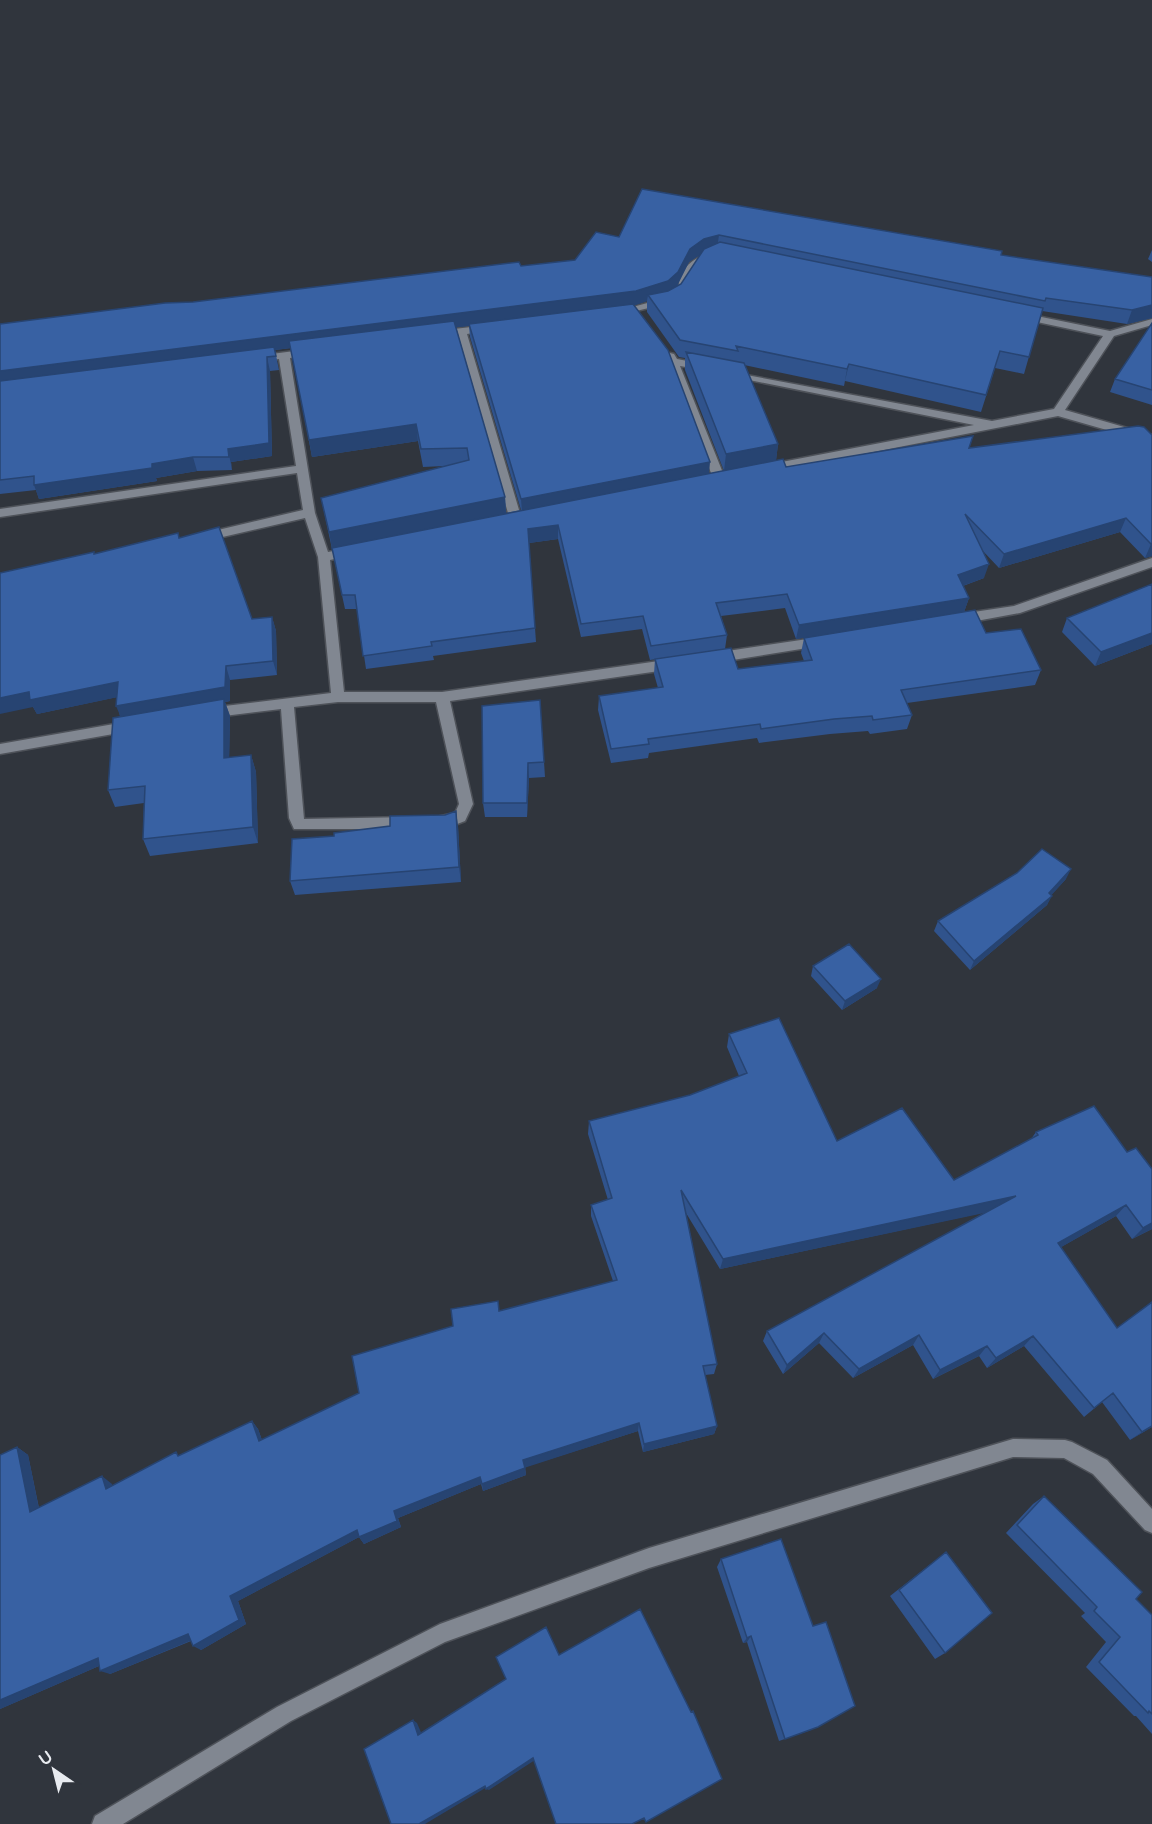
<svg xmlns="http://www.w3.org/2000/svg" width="1152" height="1824" font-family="'Varela Round',sans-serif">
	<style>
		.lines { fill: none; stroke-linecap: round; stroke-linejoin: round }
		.minor-casing { stroke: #4e5259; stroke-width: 3 }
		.minor { fill: #818791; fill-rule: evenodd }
		.wall { fill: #30538c; fill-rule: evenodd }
		.shaded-wall { fill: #274472 }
		.building { fill: #3861a3; stroke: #274472; stroke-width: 1.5 }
	</style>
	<rect width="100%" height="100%" fill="#30353d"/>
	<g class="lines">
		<defs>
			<path id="minor" d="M716,251L721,254L720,256L706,260L698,267L687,289H679C676,269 698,254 716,251Z
				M666,298L670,299V303L619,315L614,312Z
				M1022,313L1110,331L1152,319V325L1114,336L1065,410L1152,435V443L1058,416L766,473L760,469L766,465L974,425L729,376L725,375V371L992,421L1054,409L1103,336L1018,318V314Z
				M488,325L493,328L492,330L467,334L522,520L516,524L510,520L457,335L437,337L432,334L437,331Z
				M310,349L314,350V354L290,358L315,513L328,552L354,547L360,551L358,554L330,560L344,692H442L673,659L680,664L673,669L450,701L473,804L465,821L447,828L432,826L430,822L432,818L455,813L459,804L436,702H338L294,707L304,819L410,817L417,823L410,829H294L289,818L281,709L208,718L201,713L208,708L331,693L318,557L305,518L201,542L195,538L201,534L303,510L297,473L0,517V509L296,466L279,359L256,362L251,359L256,356Z
				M670,353L674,354L677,359L703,364L708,367L703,370L680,366L725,478L723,481L719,482L713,478L665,356Z
				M1152,558V567L1020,613L960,624L954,619L960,614L1014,606Z
				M821,637L826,639L828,642L826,645L714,663L707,658L714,653Z
				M131,721L138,726L136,730L0,754V744Z
				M1013,1439L1065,1440L1072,1442L1107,1460L1152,1509V1533L1145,1530L1093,1474L1064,1458L1013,1457L649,1568L445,1642L291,1721L123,1824H92L95,1816L277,1707L440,1624L649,1548Z"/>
		</defs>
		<use href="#minor" class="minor-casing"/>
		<use href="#minor" class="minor"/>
	</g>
	<path class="wall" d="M642,189L1001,255L1152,277V318L1127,324L1042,311L1024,374L995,368L981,412L845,381L844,386L744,365L778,444L776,460L786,467L970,448L1144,427L1152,556L1145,558L1120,532L999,568L982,550L984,578L963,586L969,598L964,612L796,639L785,608L721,616L727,635L725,649L650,660L642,629L581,637L558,539L529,543L536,642L433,656L434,660L366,669L357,609H345L321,498L445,466L423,467L418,441L312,457L291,348L275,350L279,370L270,371L272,456L231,462L232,470L197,471L156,478L157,481L39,499L36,490L0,494V324L575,260L619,237ZM701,254L681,284L677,286L689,262ZM647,301V312L679,357L685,358V370L724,471L709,474L634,305ZM469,326L470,337L521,510L506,513L505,497L456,327Z
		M1152,250V262L1148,259Z
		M1152,323V405L1110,392L1115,379Z
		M179,538L252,619L272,617L276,631L277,675L230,680V701L225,702L230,716L229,758L251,755L256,772L258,843L150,856L143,839L144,803L115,807L108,790L120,717L117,697L37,714L33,707L94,554Z
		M1152,584V644L1095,666L1062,632L1067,618Z
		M986,633L1041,670L1035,685L907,703L912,715L907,729L870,734L868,731L830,734L759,743L757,738L649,753L648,758L611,763L598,710L599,696L658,688L654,674L655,659L738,669L804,661L801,653L804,638Z
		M540,700L545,777L529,778L527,817H485L483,803Z
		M390,826H458L461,882L295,895L290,881L334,836Z
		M1066,879L1051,895L1047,905L970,970L934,931L938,921Z
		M813,966L877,988L842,1010L811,976Z
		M729,1034L837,1141L954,1180L1031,1139L1036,1132L1094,1106L1152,1229L1132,1239L1116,1216L1061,1247L1117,1328L1152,1302V1427L1130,1440L1102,1402L1084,1417L1024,1346L987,1368L979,1356L933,1379L913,1345L853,1378L819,1343L783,1374L763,1341L767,1331L986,1212L720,1269L686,1213L717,1364L714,1374L705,1375L717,1426L714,1434L643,1452L638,1431L525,1467L526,1475L483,1491L481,1484L398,1518L401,1527L364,1544L359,1537L238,1601L246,1624L201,1650L191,1641L110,1674L99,1666L0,1709V1455L17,1447L28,1455L39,1508L112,1484V1486L180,1455L252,1421L258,1429L262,1440L359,1393L453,1326L499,1311L613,1281L591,1216V1205L608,1200L588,1134L589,1121L690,1095L739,1076L727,1047Z
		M1044,1496L1136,1599L1152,1615V1734L1136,1716H1134L1086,1667L1106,1642L1081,1616L1085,1613L1006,1533L1033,1504Z
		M946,1552L945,1653L935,1659L890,1596Z
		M721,1559L811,1730L779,1741L747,1642L743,1643L717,1567Z"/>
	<path class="shaded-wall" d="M719,235L717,249L703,253L689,262L677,286L667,295H648L647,301L636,305L275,350L279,370L275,350L0,385V371L690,249L704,239Z
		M1152,305V318L1127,324L1132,310Z
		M267,357L270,371L272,456L231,462L232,470L228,449Z
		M849,364L845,381L844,386L847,369Z
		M416,424L418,441L312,457L309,440Z
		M778,444L776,461L724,471L726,454Z
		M193,457L197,471L156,478L157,481L39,499L34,485Z
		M710,462L709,474L522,511L521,499Z
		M505,497L506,514L332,549L329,532Z
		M1126,518L1120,532L999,568L1004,554Z
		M558,525V539L529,543L528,529Z
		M1151,544H1152V556L1145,558Z
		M989,564L984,578L954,589L958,575Z
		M969,598L964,612L796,639L799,625Z
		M272,617L276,631L277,675L273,661Z
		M1152,633V644L1095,666L1101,652Z
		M226,666L230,680V701L225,702L230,716L229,775L122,720L116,706Z
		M118,682L123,696L37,714L33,707L0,714V698L29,692Z
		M251,755L256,772L258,843L253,827Z
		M528,763L529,778L527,817V803Z
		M456,811L458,826L461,882L459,867Z
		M1071,869L1066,879L1048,899L1052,896L1047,905L970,970L974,961L1049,893Z
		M881,979L877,988L842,1010L845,1001Z
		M1016,1196L1008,1208L720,1269L723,1259Z
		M1126,1205L1116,1216L1049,1254L1058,1243Z
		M1152,1223V1229L1132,1239L1143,1228Z
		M824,1333L819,1343L783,1374L787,1365Z
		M919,1335L913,1345L853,1378L859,1369Z
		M1033,1336L1024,1346L987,1368L996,1358Z
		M987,1346L979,1356L933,1379L940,1370Z
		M252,1421L258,1429L265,1449L259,1441Z
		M639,1423L638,1431L524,1468L523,1460Z
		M717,1426L714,1434L643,1452L644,1444Z
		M1152,1426V1427L1130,1440L1142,1432Z
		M17,1447L28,1455L41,1519L30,1512Z
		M525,1468L526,1475L483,1491L482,1484Z
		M102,1476L112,1484L115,1496L106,1489Z
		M480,1477L481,1484L398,1518L401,1527L364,1544L359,1537L394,1511Z
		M357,1530L361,1536L238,1601L246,1624L201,1650L193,1646L230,1596Z
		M188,1634L197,1638L110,1674L100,1671Z
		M751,1636L747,1642L743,1643L747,1638Z
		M98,1658L108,1662L0,1709V1700Z
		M413,1720L417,1723L423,1737L418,1735Z
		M533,1758L535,1760L489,1790L486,1789Z
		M485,1786L487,1787L425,1824H419Z"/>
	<path class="building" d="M642,189L1002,251L1001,255L1152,277V305L1132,310L1046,298L1045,301L719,235L704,239L690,249L678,272L668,281L636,291L0,371V324L165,303L193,302L519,262L521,266L575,260L596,232L619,237Z
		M720,242L1043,308L1029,357L1000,351L986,395L849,364L847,369L736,346L738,351L680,340L648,295L668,291L681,284L704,249Z
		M633,304L668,350L710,462L521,499L469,324Z
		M454,321L505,497L329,532L321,498L469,460L467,448L421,449L416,424L309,440L289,341Z
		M1152,323V390L1115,379Z
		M274,347L276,356L267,357L269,443L228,449L229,457H193L152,464V468L34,485V476L0,480V381Z
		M686,352L744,363L778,444L726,454Z
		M1138,426L1144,427L1152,435V544H1151L1126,518L1004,554L965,514L989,564L958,575L969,598L799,625L787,594L716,603L727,635L651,646L643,616L581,624L558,525L528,529L535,628L431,642L432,646L363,656L355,595H342L332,548L783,459L786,467L973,436L969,448Z
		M219,527L252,619L272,617L273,661L226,666L225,687L116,706L118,682L30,700L29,692L0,698V573L94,552V554L178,533L179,538Z
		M1152,584V633L1101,652L1067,618Z
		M975,610L986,633L1021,629L1041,670L901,690L912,715L873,720L872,716L834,719L761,729L760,724L648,739L649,744L611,749L599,696L663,687L655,659L731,648L738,669L812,660L804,638Z
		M224,699V758L251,755L253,827L143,839L145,786L108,790L113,718Z
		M540,700L544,762L528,763L527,803H483L482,706Z
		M456,811L459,867L290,881L292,839L334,836V833L390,826V816L445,815Z
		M1042,849L1071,869L1049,893L1052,896L974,961L938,921L1017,873Z
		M849,944L881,979L845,1001L813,966Z
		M779,1018L837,1141L902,1108L954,1180L1038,1135L1036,1132L1094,1106L1127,1152L1136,1148L1152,1169V1223L1143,1228L1126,1205L1058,1243L1117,1328L1152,1302V1426L1142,1432L1113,1393L1094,1408L1033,1336L996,1358L987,1346L940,1370L919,1335L859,1369L824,1333L787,1365L767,1331L1016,1196L723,1259L681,1190L717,1364L703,1366L717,1426L644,1444L639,1423L523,1460L525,1468L482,1484L480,1477L394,1511L397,1521L359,1537L357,1530L230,1596L239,1620L193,1646L188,1634L100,1671L98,1658L0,1700V1455L17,1447L30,1512L102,1476L106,1489L176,1452L178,1456L252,1421L259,1441L359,1393L352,1356L453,1326L451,1309L498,1301L499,1311L617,1280L591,1205L612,1198L589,1121L690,1095L747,1073L729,1034Z
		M1044,1496L1142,1592L1136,1599L1152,1615V1714L1149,1711L1148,1713L1099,1662L1120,1637L1094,1611L1097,1607L1017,1525Z
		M781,1539L813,1626L826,1622L855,1706L818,1727L785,1739L751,1636L747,1638L721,1559Z
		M946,1552L992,1613L945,1653L899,1590Z
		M640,1609L691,1712L693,1711L722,1779L646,1822L644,1818L632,1824H556L533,1758L486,1789L485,1786L419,1824H391L364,1749L413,1720L418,1735L506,1679L496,1657L546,1627L559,1655Z"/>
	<g transform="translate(54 1770) rotate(325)" stroke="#30353d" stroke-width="4.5" paint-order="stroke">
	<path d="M0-4.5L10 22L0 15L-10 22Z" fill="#e8ebf0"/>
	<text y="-9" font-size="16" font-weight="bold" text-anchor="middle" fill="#e8ebf0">U</text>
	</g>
</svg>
